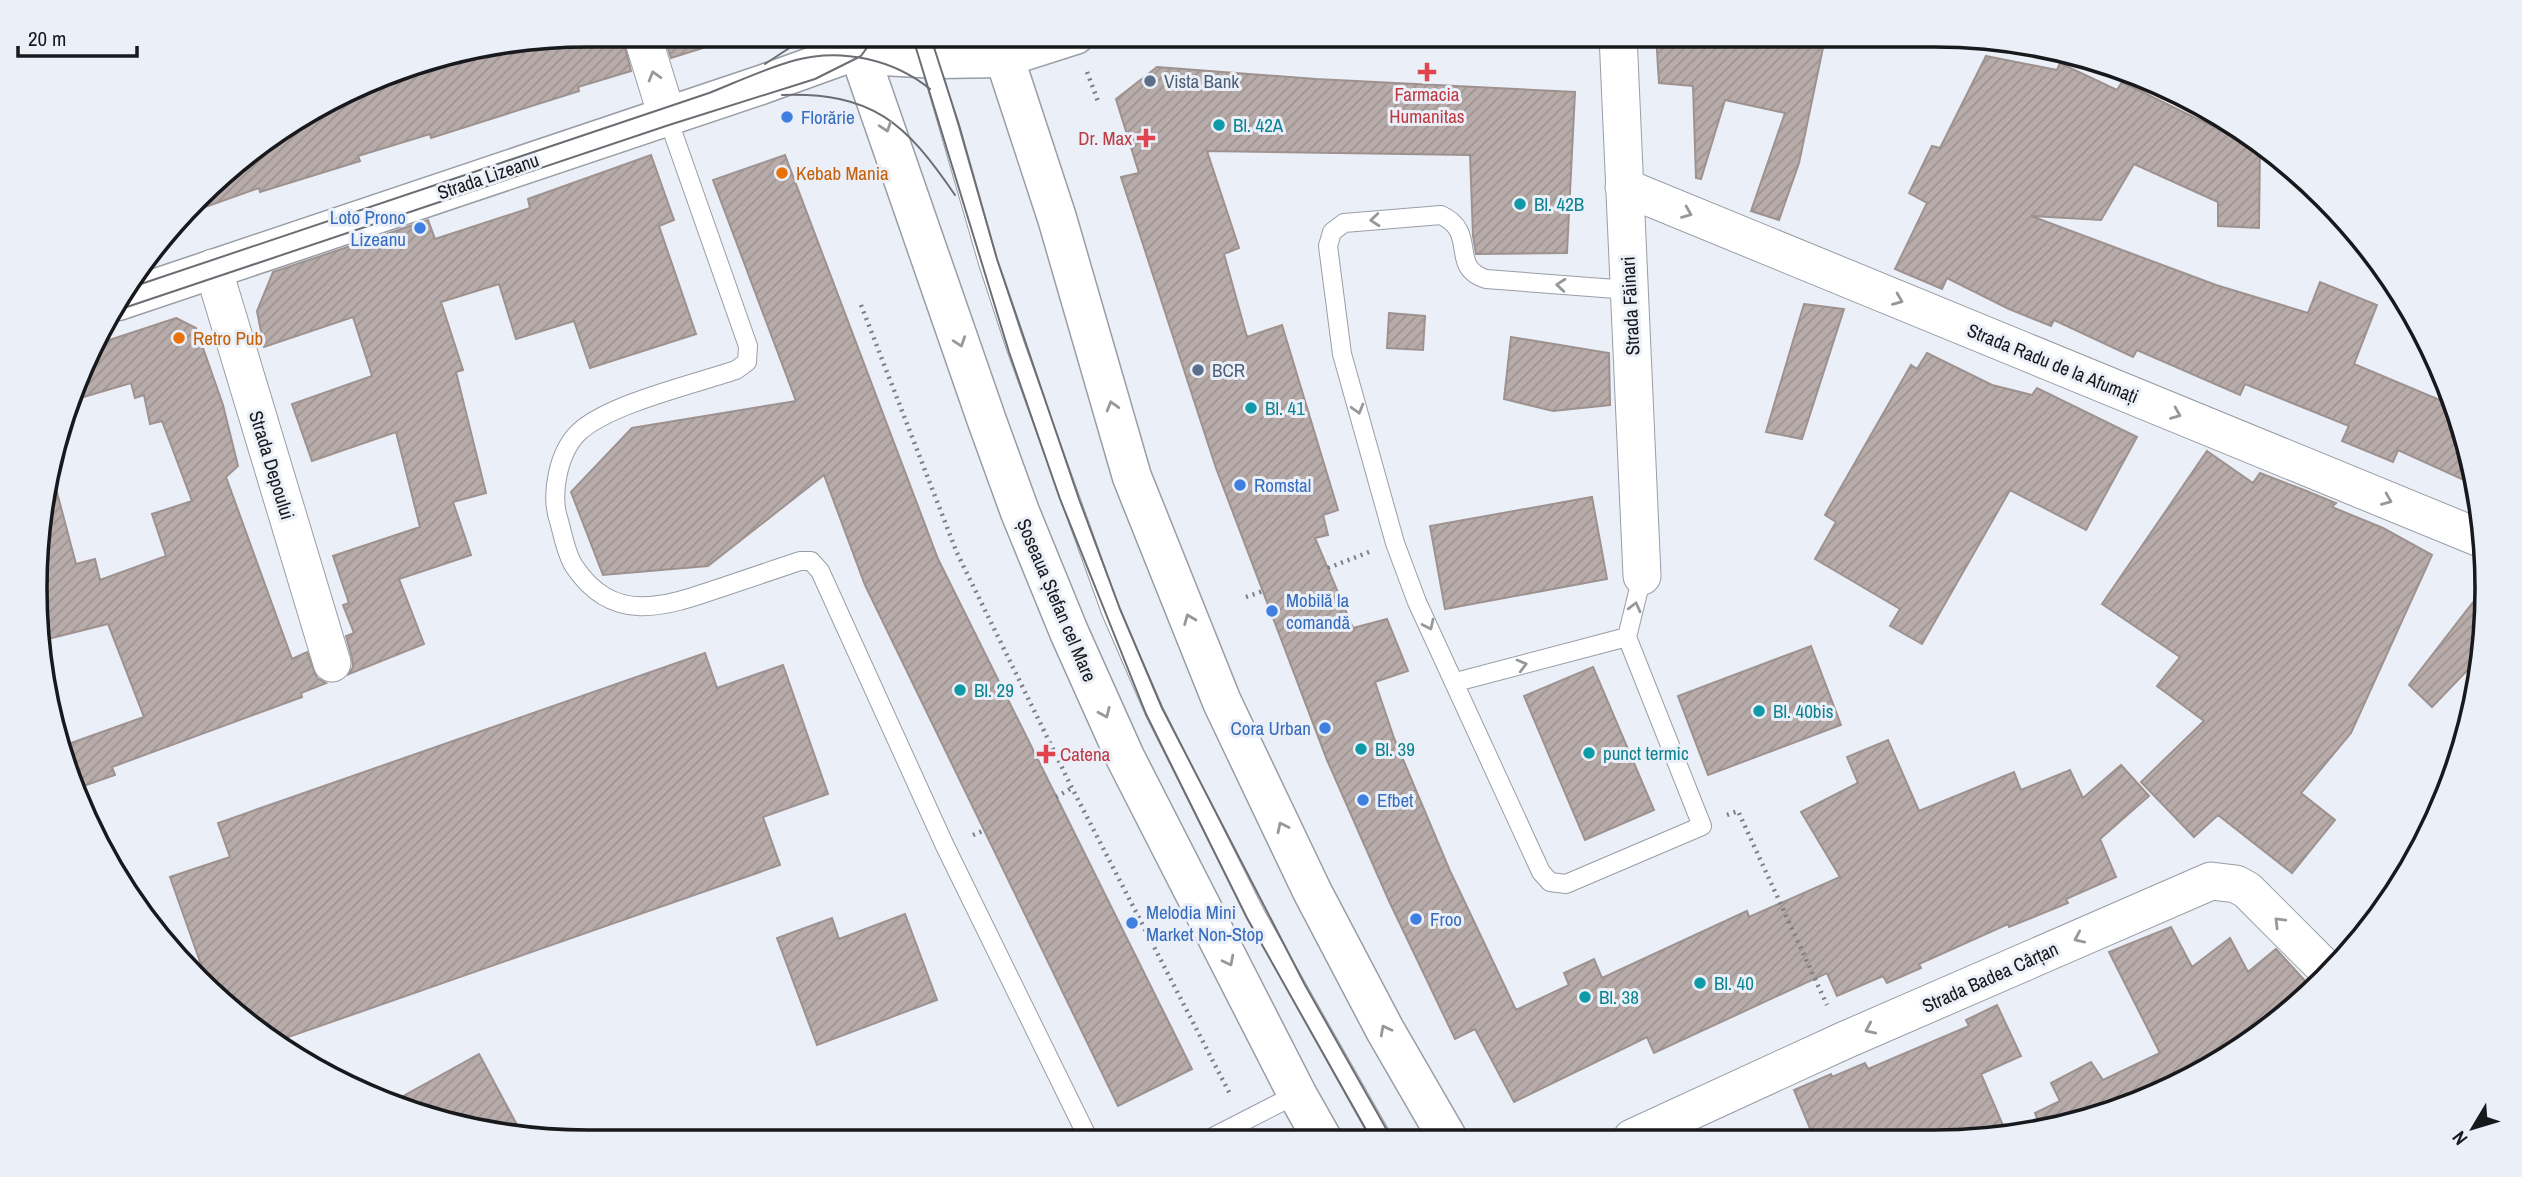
<svg xmlns="http://www.w3.org/2000/svg" width="2522" height="1177" font-family="'Archivo Narrow',sans-serif">
	<style>
		.building { fill: url(#building-hatch); stroke: #9d928f; stroke-width: 2 }
		.lines { fill: none; stroke-linecap: round; stroke-linejoin: round }
		.service-casing { stroke: #999da5; stroke-width: 20 }
		.minor-casing { stroke: #999da5; stroke-width: 39 }
		.tertiary-casing { stroke: #999da5; stroke-width: 41 }
		.primary-casing { stroke: #999da5; stroke-width: 41 }
		.path { stroke: #7c7f85; stroke-width: 4.5; stroke-dasharray: 2 5; stroke-linecap: butt }
		.service { stroke: #fff; stroke-width: 18 }
		.minor { stroke: #fff; stroke-width: 37 }
		.tertiary { stroke: #fff; stroke-width: 38 }
		.primary { stroke: #fff; stroke-width: 38 }
		.tram { stroke: #6c6e74; stroke-width: 2 }
		.oneway { stroke: #979899 }
		.health-dot { fill: #e0444e; stroke: #ebeff8; stroke-width: 2.5 }
		.service-dot { fill: #5c6f8a; stroke: #ebeff8; stroke-width: 2.5 }
		.shop-dot { fill: #3f7fe0; stroke: #ebeff8; stroke-width: 2.5 }
		.culture-dot { fill: #0f9aa8; stroke: #ebeff8; stroke-width: 2.5 }
		.food-dot { fill: #e8710a; stroke: #ebeff8; stroke-width: 2.5 }
		.labels { text-anchor: middle; dominant-baseline: central; stroke-width: 6; stroke-linejoin: round; paint-order: stroke }
		.service-label { font-size: 19px; fill: #4e5e75; stroke: #ebeff8; text-anchor: start }
		.health-label { font-size: 19px; fill: #be3a42; stroke: #ebeff8 }
		.shop-label { font-size: 19px; fill: #366cbe; stroke: #ebeff8; text-anchor: start }
		.culture-label { font-size: 19px; fill: #0d838f; stroke: #ebeff8; text-anchor: start }
		.food-label { font-size: 19px; fill: #c56008; stroke: #ebeff8; text-anchor: start }
		.street-label { font-size: 19px; fill: #18191d; stroke: #ebeff8 }
		.rim { fill: none; stroke: #18191d; stroke-width: 3.5 }
	</style>
	<defs>
		<pattern id="building-hatch" width="6" height="6" patternUnits="userSpaceOnUse" patternTransform="scale(1.75)"><rect width="6" height="6" fill="#b7aca9"/><path d="M-1 1l2-2M0 6l6-6M5 7l2-2" fill="none" stroke="#9d9391"/></pattern>
	</defs>
	<rect width="100%" height="100%" fill="#ebeff8"/>
	<path class="building" d="M589,35H622L631,71L578,87L579,91L431,138L430,134L358,156L360,161L260,192L259,188L191,212L224,172L312,109L410,65Z
		M664,35H721L722,42L671,58Z
		M1656,35H1806L1825,38L1799,163L1779,220L1751,211L1785,113L1725,100L1701,179L1696,178L1693,86L1659,83Z
		M1986,56L2057,70L2060,63L2117,90L2122,82L2220,130L2221,117L2241,128L2260,144L2259,228L2218,226V202L2134,164L2101,220L2031,216L2216,285L2308,313L2320,282L2377,305L2354,364L2454,406L2477,486L2398,450L2393,462L2342,441L2349,426L2245,384L2240,395L2137,350L2133,357L2054,320L2051,326L2009,309L1947,278L1942,289L1895,269L1927,203L1909,193L1932,146L1940,148Z
		M1157,67L1316,79L1575,92L1567,253L1476,254L1473,236L1470,155L1207,151L1239,248L1224,254L1247,337L1282,325L1338,510L1323,515L1328,535L1315,538L1353,628L1387,619L1408,671L1375,682L1394,738L1450,871L1516,1010L1569,985L1564,973L1594,959L1602,978L1747,911L1749,917L1840,877L1801,812L1858,783L1847,757L1888,740L1919,811L2014,772L2021,790L2070,770L2083,798L2121,765L2149,796L2100,839L2116,877L2066,899L2068,903L2009,927L2008,924L1919,964L1921,968L1887,983L1883,976L1837,996L1827,973L1654,1053L1647,1037L1514,1102L1475,1029L1455,1039L1389,901L1327,760L1216,468L1121,177L1139,173L1116,99Z
		M651,155L674,220L659,226L696,334L590,368L574,321L516,339L499,284L441,302L463,370L456,372L486,493L453,502L471,555L399,579L424,644L349,674L353,667L352,658L346,636L354,633L343,605L349,603L333,556L420,527L396,432L312,461L292,404L372,376L353,317L264,347L257,311L273,272L428,220L435,239L530,208L528,199Z
		M785,155L938,559L1192,1069L1118,1106L865,585L824,475L708,566L603,575L571,492L632,428L796,401L713,180Z
		M1804,304L1844,309L1802,439L1766,432Z
		M1389,313L1425,316L1423,350L1387,348Z
		M176,318L196,328L223,405L238,466L226,477L292,659L307,652L317,678L326,683L301,693L302,697L112,767L115,775L75,789L64,766L60,747L144,717L108,624L40,641L46,482L54,481L76,564L95,559L100,580L166,556L152,514L192,501L162,421L150,424L144,395L135,398L131,383L77,399L97,344Z
		M1511,337L1609,353L1610,405L1553,411L1504,399Z
		M1927,353L1992,385L2032,395L2037,388L2137,437L2086,530L2010,490L1922,644L1890,626L1900,609L1815,559L1836,522L1825,515L1911,365L1917,369Z
		M2207,451L2253,483L2260,473L2304,490L2336,503L2332,507L2383,528L2432,555L2351,733L2301,793L2335,820L2292,873L2218,815L2194,837L2141,782L2204,721L2157,686L2180,657L2102,604Z
		M1592,497L1607,579L1445,609L1430,526Z
		M2487,584L2480,657L2432,707L2409,685Z
		M1811,646L1841,725L1708,775L1678,696Z
		M705,653L717,688L783,665L828,794L763,817L780,865L280,1040L224,1005L209,987L170,877L230,857L218,823Z
		M1593,667L1654,810L1585,840L1524,696Z
		M905,914L937,1000L817,1045L777,938L832,918L839,939Z
		M2171,927L2192,967L2230,938L2248,972L2276,949L2307,983L2272,1012L2278,1020L2271,1027L2146,1100L2041,1128L2035,1113L2060,1101L2051,1083L2091,1062L2103,1080L2160,1053L2109,952Z
		M1997,1005L2021,1056L1981,1074L2008,1137L1814,1138L1794,1090L1831,1074L1832,1077L1865,1063L1868,1069L1969,1026L1966,1020Z
		M479,1054L523,1136L480,1131L389,1104Z"/>
	<g class="lines">
		<defs>
			<path id="service" d="M922,35L988,263L1015,345L1111,612L1154,711L1256,915L1383,1139
				M667,116L748,346L747,362L736,370C694,384 609,404 579,432C558,452 550,495 559,521C563,535 566,554 574,566C613,625 664,607 720,588C747,579 774,570 800,561H811L820,571L945,846L1089,1140
				M1629,290L1486,279C1448,267 1479,233 1441,215L1344,223L1332,232L1328,246L1342,354L1395,543L1417,602L1541,872L1550,882L1566,884L1702,826L1627,637L1642,576
				M1456,682L1627,637
				M1207,1140L1297,1094"/>
			<path id="minor" d="M642,35L667,116
				M1618,35L1642,576
				M1624,187L2482,539
				M213,268L332,663
				M1632,1138L1843,1041L2211,881L2236,884L2247,890L2328,971"/>
			<path id="tertiary" d="M858,50L883,56L938,59L1003,58L1075,35
				M118,301L761,85L858,50L875,35"/>
			<path id="primary" d="M853,35L987,421L1020,512L1069,632L1125,757L1297,1094L1323,1140
				M997,35L1057,218L1132,477L1222,702L1312,891L1385,1030L1448,1139"/>
		</defs>
		<use href="#service" class="service-casing"/>
		<use href="#minor" class="minor-casing"/>
		<use href="#tertiary" class="tertiary-casing"/>
		<use href="#primary" class="primary-casing"/>
		<path class="path" d="M1087,72L1099,104
			M861,305L957,553L1072,788L1231,1096
			M1328,568L1369,552
			M1246,597L1263,591
			M1056,797L1072,788
			M1727,815L1738,811L1827,1005
			M973,835L985,830"/>
		<use href="#service" class="service"/>
		<use href="#minor" class="minor"/>
		<use href="#tertiary" class="tertiary"/>
		<use href="#primary" class="primary"/>
		<path class="tram" d="M912,35L1009,352L1060,499L1146,714L1247,918L1371,1139
			M930,35L959,125L997,259L1079,499L1120,609L1162,708L1305,985L1392,1139
			M765,64L809,35
			M782,95C873,92 906,123 955,195
			M129,288L709,93C737,82 766,68 796,60C841,48 893,59 930,89
			M109,313L669,125L815,79L861,56L876,35"/>
	</g>
	<defs><path id="oneway-chevron" d="M-2-3.5L2.5 0L-2 3.5" fill="none" stroke-width="1.6" stroke-linecap="round" stroke-linejoin="round" transform="scale(1.75)"/></defs>
	<g class="oneway">
		<use href="#oneway-chevron" transform="translate(654 76) rotate(-106)"/>
		<use href="#oneway-chevron" transform="translate(886 127) rotate(71)"/>
		<use href="#oneway-chevron" transform="translate(1687 213) rotate(22)"/>
		<use href="#oneway-chevron" transform="translate(1375 220) rotate(175)"/>
		<use href="#oneway-chevron" transform="translate(1561 285) rotate(-175)"/>
		<use href="#oneway-chevron" transform="translate(1898 300) rotate(22)"/>
		<use href="#oneway-chevron" transform="translate(960 342) rotate(71)"/>
		<use href="#oneway-chevron" transform="translate(1112 406) rotate(-106)"/>
		<use href="#oneway-chevron" transform="translate(1358 409) rotate(74)"/>
		<use href="#oneway-chevron" transform="translate(2176 414) rotate(22)"/>
		<use href="#oneway-chevron" transform="translate(2387 500) rotate(22)"/>
		<use href="#oneway-chevron" transform="translate(1635 607) rotate(-76)"/>
		<use href="#oneway-chevron" transform="translate(1189 619) rotate(-112)"/>
		<use href="#oneway-chevron" transform="translate(1429 625) rotate(65)"/>
		<use href="#oneway-chevron" transform="translate(1522 665) rotate(-15)"/>
		<use href="#oneway-chevron" transform="translate(1105 713) rotate(66)"/>
		<use href="#oneway-chevron" transform="translate(1282 827) rotate(-116)"/>
		<use href="#oneway-chevron" transform="translate(2279 922) rotate(-135)"/>
		<use href="#oneway-chevron" transform="translate(2079 938) rotate(156)"/>
		<use href="#oneway-chevron" transform="translate(1229 961) rotate(63)"/>
		<use href="#oneway-chevron" transform="translate(1870 1029) rotate(156)"/>
		<use href="#oneway-chevron" transform="translate(1385 1030) rotate(-118)"/>
	</g>
	<g class="health-dot">
		<path d="M1423.5 61.5h7v7h7v7h-7v7h-7v-7h-7v-7h7z"/>
		<path d="M1142.5 127.5h7v7h7v7h-7v7h-7v-7h-7v-7h7z"/>
		<path d="M1042.5 743.5h7v7h7v7h-7v7h-7v-7h-7v-7h7z"/>
	</g>
	<g class="service-dot">
		<circle cx="1150" cy="81" r="7"/>
		<circle cx="1198" cy="370" r="7"/>
	</g>
	<g class="shop-dot">
		<circle cx="787" cy="117" r="7"/>
		<circle cx="420" cy="228" r="7"/>
		<circle cx="1240" cy="485" r="7"/>
		<circle cx="1272" cy="611" r="7"/>
		<circle cx="1325" cy="728" r="7"/>
		<circle cx="1363" cy="800" r="7"/>
		<circle cx="1416" cy="919" r="7"/>
		<circle cx="1132" cy="923" r="7"/>
	</g>
	<g class="culture-dot">
		<circle cx="1219" cy="125" r="7"/>
		<circle cx="1520" cy="204" r="7"/>
		<circle cx="1251" cy="408" r="7"/>
		<circle cx="960" cy="690" r="7"/>
		<circle cx="1759" cy="711" r="7"/>
		<circle cx="1361" cy="749" r="7"/>
		<circle cx="1589" cy="753" r="7"/>
		<circle cx="1700" cy="983" r="7"/>
		<circle cx="1585" cy="997" r="7"/>
	</g>
	<g class="food-dot">
		<circle cx="782" cy="173" r="7"/>
		<circle cx="179" cy="338" r="7"/>
	</g>
	<g class="labels">
		<g class="service-label">
			<text x="1164" y="81">Vista Bank</text>
			<text x="1212" y="370">BCR</text>
		</g>
		<g class="health-label">
			<text x="1427" y="94">Farmacia<tspan x="1427" dy="22">Humanitas</tspan></text>
			<text x="1132" y="138" text-anchor="end">Dr. Max</text>
			<text x="1060" y="754" text-anchor="start">Catena</text>
		</g>
		<g class="shop-label">
			<text x="801" y="117">Florărie</text>
			<text x="406" y="217" text-anchor="end">Loto Prono<tspan x="406" dy="22">Lizeanu</tspan></text>
			<text x="1254" y="485">Romstal</text>
			<text x="1286" y="600">Mobilă la<tspan x="1286" dy="22">comandă</tspan></text>
			<text x="1311" y="728" text-anchor="end">Cora Urban</text>
			<text x="1377" y="800">Efbet</text>
			<text x="1146" y="912">Melodia Mini<tspan x="1146" dy="22">Market Non-Stop</tspan></text>
			<text x="1430" y="919">Froo</text>
		</g>
		<g class="culture-label">
			<text x="1233" y="125">Bl. 42A</text>
			<text x="1534" y="204">Bl. 42B</text>
			<text x="1265" y="408">Bl. 41</text>
			<text x="974" y="690">Bl. 29</text>
			<text x="1773" y="711">Bl. 40bis</text>
			<text x="1375" y="749">Bl. 39</text>
			<text x="1603" y="753">punct termic</text>
			<text x="1714" y="983">Bl. 40</text>
			<text x="1599" y="997">Bl. 38</text>
		</g>
		<g class="food-label">
			<text x="796" y="173">Kebab Mania</text>
			<text x="193" y="338">Retro Pub</text>
		</g>
		<g class="street-label">
			<text transform="translate(488 176) rotate(-19)">Strada Lizeanu</text>
			<text transform="translate(1630 306) rotate(-93)">Strada Făinari</text>
			<text transform="translate(2053 363) rotate(22)">Strada Radu de la Afumați</text>
			<text transform="translate(272 465) rotate(73)">Strada Depoului</text>
			<text transform="translate(1057 600) rotate(67)">Șoseaua Ștefan cel Mare</text>
			<text transform="translate(1990 977) rotate(-24)">Strada Badea Cârțan</text>
		</g>
	</g>
	<path d="M0 0H2522V1177H0ZM588 47H1934A541 541 0 0 1 2475 588V589A541 541 0 0 1 1934 1130H588A541 541 0 0 1 47 589V588A541 541 0 0 1 588 47Z" fill="#ebeff8" fill-rule="evenodd"/>
	<path class="rim" d="M588 47H1934A541 541 0 0 1 2475 588V589A541 541 0 0 1 1934 1130H588A541 541 0 0 1 47 589V588A541 541 0 0 1 588 47Z"/>
	<g transform="translate(2473 1128) rotate(232)" stroke="#ebeff8" stroke-width="5" paint-order="stroke">
	<path d="M0-5L12 26L0 18L-12 26Z" fill="#18191d"/>
	<text y="-10" font-size="19" font-weight="bold" text-anchor="middle" fill="#18191d">N</text>
	</g>
	<path d="M18 46v10h119v-10" fill="none" stroke="#18191d" stroke-width="3.5"/>
	<text x="28" y="46" font-size="21" fill="#18191d" stroke="#ebeff8" stroke-width="5" paint-order="stroke">20 m</text>
</svg>
